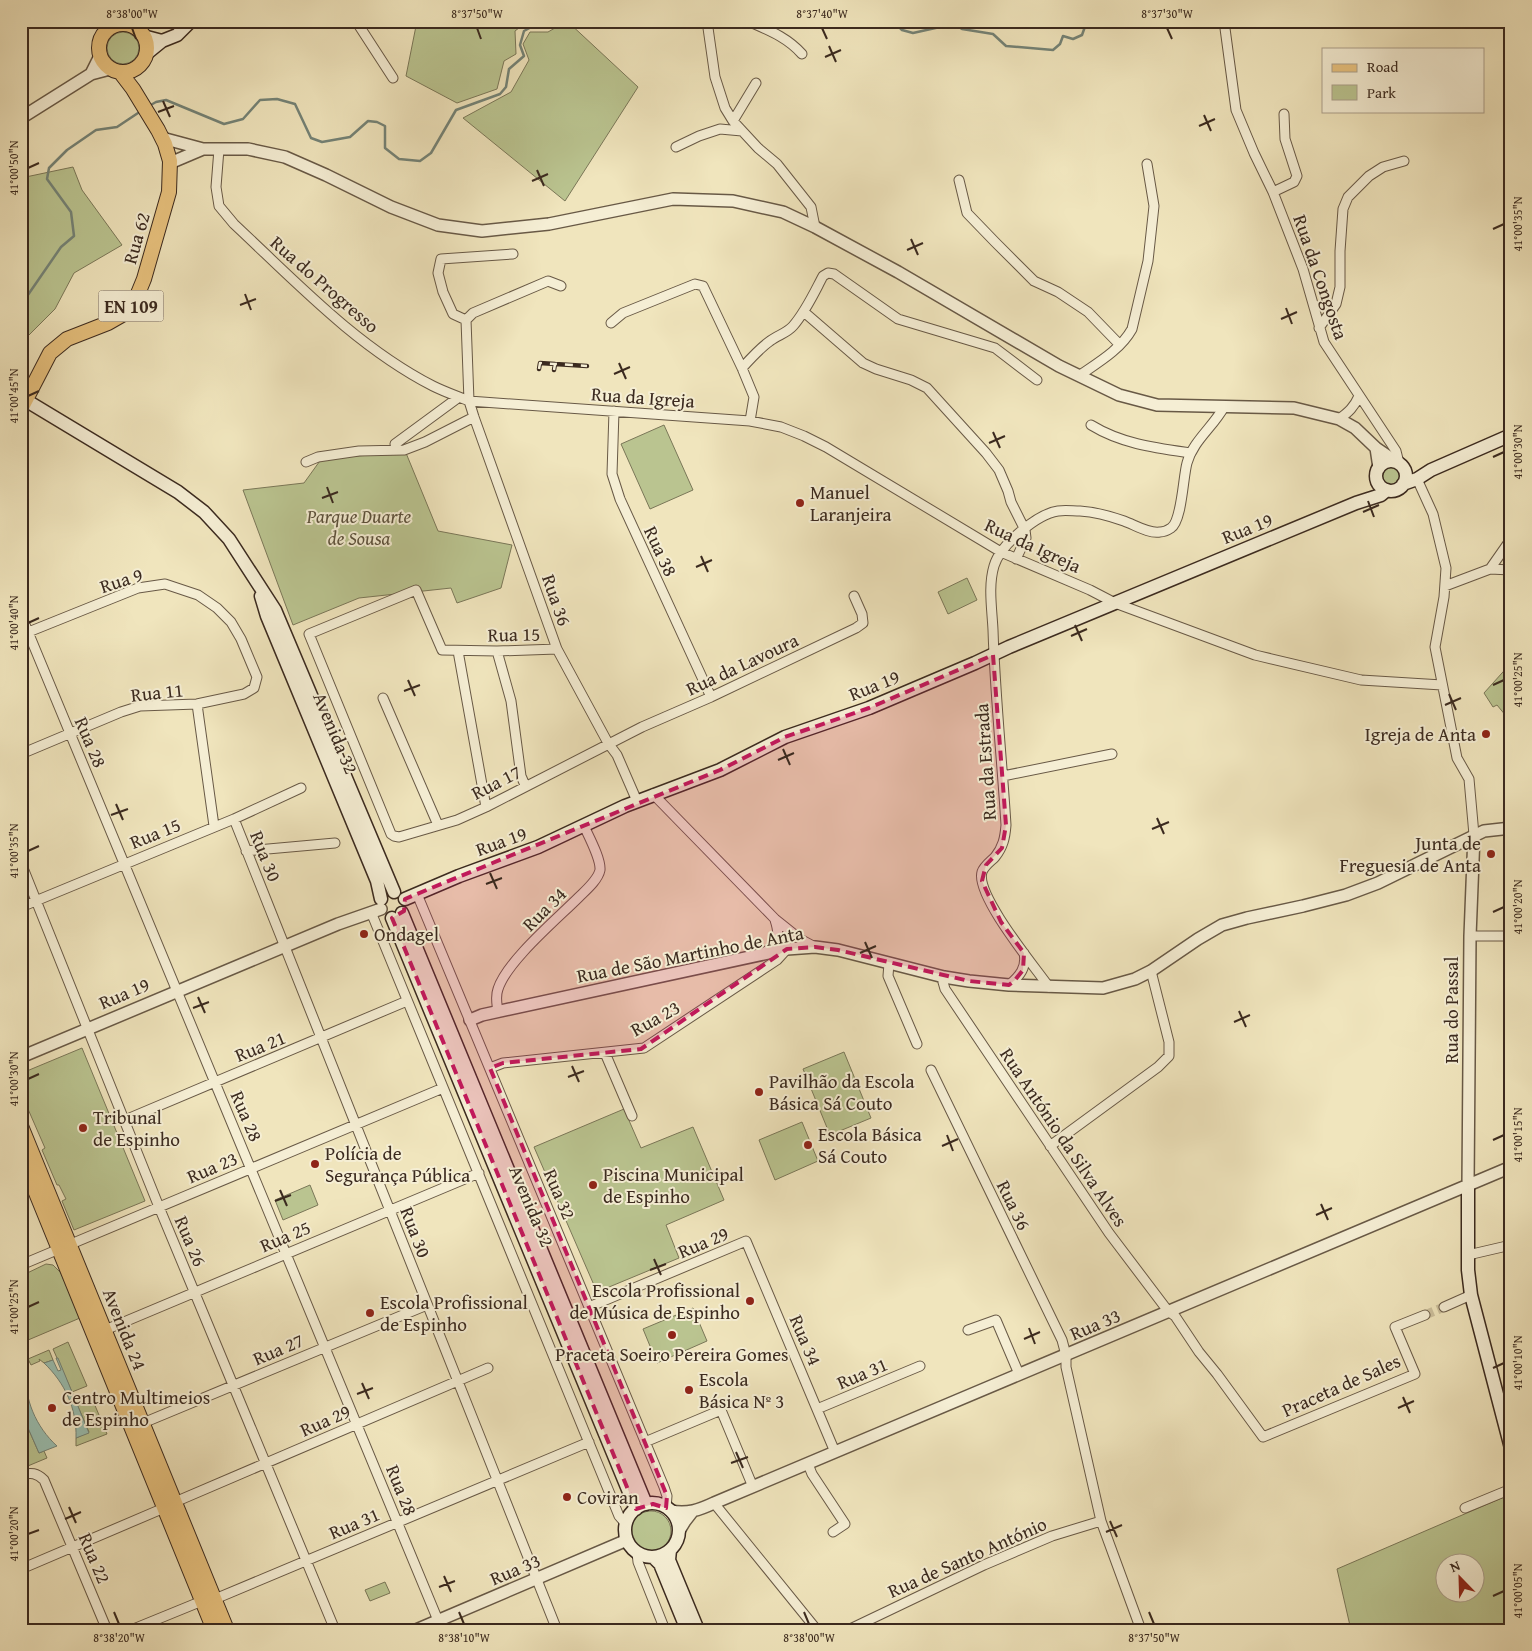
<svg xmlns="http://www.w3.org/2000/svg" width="1532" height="1651" font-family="'Gentium Book Plus',serif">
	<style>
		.green { fill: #bac490; stroke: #7a7758; fill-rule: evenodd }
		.water { fill: #9abfb1; stroke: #748377 }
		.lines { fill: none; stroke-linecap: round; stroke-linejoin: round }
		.stream { stroke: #748377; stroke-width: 2.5 }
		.minor-tunnel { stroke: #ccc09d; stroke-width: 9; stroke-dasharray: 9 4.5; stroke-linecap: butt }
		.minor-casing { stroke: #685946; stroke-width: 11 }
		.tertiary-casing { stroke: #685946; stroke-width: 14 }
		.secondary-casing { stroke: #3b2a1f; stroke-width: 15 }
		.primary-casing { stroke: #3b2a1f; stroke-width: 16 }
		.minor { stroke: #f5eed4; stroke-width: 9 }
		.tertiary { stroke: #f5eed4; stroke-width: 11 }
		.secondary { stroke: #f5eed4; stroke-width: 12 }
		.primary { stroke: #e8c27e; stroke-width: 14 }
		.rail-casing { stroke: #3b2a1f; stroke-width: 4.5 }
		.rail { stroke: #f5eed4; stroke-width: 2.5; stroke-dasharray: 8; stroke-linecap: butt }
		.marked { fill: #c2185b; fill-opacity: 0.2; stroke: #c2185b; stroke-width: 4; stroke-dasharray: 10 6; stroke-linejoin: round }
		.ticks { fill: none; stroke: #3b2a1f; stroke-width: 2 }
		.poi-dot { fill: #8f2418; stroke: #f5eed4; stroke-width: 2 }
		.labels { text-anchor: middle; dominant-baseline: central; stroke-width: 4; stroke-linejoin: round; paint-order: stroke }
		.shield { fill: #f5eed4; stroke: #736555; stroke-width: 1 }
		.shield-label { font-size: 18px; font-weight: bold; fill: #3b2a1f }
		.street-label { font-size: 19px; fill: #3b2a1f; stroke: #f5eed4 }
		.poi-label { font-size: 19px; fill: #3b2a1f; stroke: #f5eed4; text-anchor: start }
		.park-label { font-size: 19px; font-style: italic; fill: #5b503b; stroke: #f5eed4 }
		.neatline { fill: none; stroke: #3b2a1f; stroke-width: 2 }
		.ticks-label { font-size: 12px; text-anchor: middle; fill: #3b2a1f }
	</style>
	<rect width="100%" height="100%" fill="#f0e5bd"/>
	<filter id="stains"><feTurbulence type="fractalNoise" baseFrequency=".004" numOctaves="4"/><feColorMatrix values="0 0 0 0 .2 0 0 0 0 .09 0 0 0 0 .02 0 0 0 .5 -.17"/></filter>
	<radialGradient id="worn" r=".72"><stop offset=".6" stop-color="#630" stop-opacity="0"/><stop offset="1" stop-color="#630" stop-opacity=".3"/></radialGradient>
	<path class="green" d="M417,21H528L515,31L516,54L504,61L497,89L457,103L406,76Z
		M567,21L638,87L565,201L463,118L511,92L529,60L523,44L530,32H548Z
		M107 48a16 16 0 1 1 32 0a16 16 0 1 1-32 0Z
		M73,167L82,190L122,245L74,273L55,309L21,343V233L23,226L21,178Z
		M664,425L693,490L650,509L621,444Z
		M406,453L438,531L512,545L501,588L457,603L451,588L359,598L293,625L243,490L304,483L322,458Z
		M1382 476a9 9 0 1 1 18 0a9 9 0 1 1-18 0Z
		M967,578L977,600L948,614L938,592Z
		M1511,663V722L1497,705L1493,707L1484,693Z
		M82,1048L145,1201L74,1230L62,1201L66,1199L59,1185H57L42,1150L45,1148L21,1093V1081L25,1080L22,1073Z
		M844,1052L871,1118L830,1135L803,1069Z
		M624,1109L641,1148L693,1127L724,1200L666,1225L679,1258L597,1292L534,1147Z
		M802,1122L818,1161L775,1180L759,1140Z
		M310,1185L318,1205L283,1220L275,1200Z
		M46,1264L53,1265L61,1273L80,1318L21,1343V1276Z
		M693,1308L707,1341L657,1363L643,1329Z
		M68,1342L87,1386L72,1392L53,1349Z
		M49,1350L53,1360L44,1363L39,1359L40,1361L31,1365L28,1359Z
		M91,1396L107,1434L76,1446V1438L89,1432L76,1402Z
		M21,1412L39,1453L44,1451L47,1458L23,1468L21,1462Z
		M1511,1494V1630H1351L1337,1569ZM1444,1564H1474V1594H1444Z
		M631 1531a20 20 0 1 1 40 0a20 20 0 1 1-40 0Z
		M385,1582L390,1593L370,1601L365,1590Z"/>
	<path class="water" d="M56,1358H58L89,1433L76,1438C77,1409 65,1383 44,1363L53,1360L58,1371L61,1370Z
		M26,1371C24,1399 36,1427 57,1446L39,1453L21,1412V1373Z"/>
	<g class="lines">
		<path class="stream" d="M893,21L902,30L913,33L949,25L957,26L962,29L993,34L1006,46L1053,50L1060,44L1063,36L1073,39L1082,35L1087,21
			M149,106L156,102L166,100L224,124L243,119L260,100L277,99L295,104L311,138L322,142L350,137L368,121L377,122L385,126V148L399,159L420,161L431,153L456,110L500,94L506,87L509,69L524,56L520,45L524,31L535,25L552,24L557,21
			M21,305L61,247L74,236L71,212L47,179L49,168L67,150L96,130L117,127L141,111"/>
		<path class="minor-tunnel" d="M1425,1315L1444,1307"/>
		<defs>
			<path id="minor" d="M356,21L393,78
				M707,21L715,77L725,108L733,121L758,148L777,164L811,207L815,227
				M748,21C768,30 787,37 802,54
				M1224,21L1236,110L1254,153L1273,192L1303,269L1324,342L1396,451L1399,463
				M733,121L756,83
				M676,147L699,136L720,129L742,131
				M219,149L216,187L219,206L234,224C296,282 357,347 433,386C445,392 457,396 469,401L750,421L781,427L804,436L826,447L1001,552L1090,590L1115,603L1255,655L1361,680L1442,685
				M959,180L967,213L995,242L1034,281L1058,292L1088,312L1119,344
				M1273,192L1294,182L1297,176L1285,139L1284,114
				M561,286L548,281L473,313L466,320L469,401L474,417L557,649L608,743L617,755L637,801
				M804,312L863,363L876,369L911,380L927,388L986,453L999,470L1008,491L1011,502L1025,530L1026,538L1016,559
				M466,320L453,314L443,292L438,273L441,259L513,254
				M611,323L623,313L695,284L703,286L742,368L754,397L750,421
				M1319,328L1336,304L1340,287V251L1343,209L1348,197L1369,176L1383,167L1404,161
				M742,368C751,358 760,348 770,341C778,335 787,333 793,326C806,311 814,293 823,276L828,273L834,274L898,319L995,348L1037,380
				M1080,375C1099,362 1121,349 1132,329L1148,261L1154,206L1147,164
				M614,411L612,474L620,499L711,697
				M1339,419C1349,412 1354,407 1359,396
				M1091,425C1122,444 1156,448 1191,453
				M395,444L459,397
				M306,462L318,457L359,451L404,450L425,442L474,417
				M1417,479L1433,514L1446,568L1444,597L1435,647L1457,758L1469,779L1474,835
				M1490,569L1511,570
				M1445,586L1490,569L1511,539
				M21,615L442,1630
				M21,635L138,588L165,584L198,595L217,608L231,622L241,639L257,677L254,688L244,694L197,704L140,706L121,712L21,754
				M557,649L497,651L442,650L416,590L309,634L391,834L394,836L399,837L457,820L486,807L642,727L711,697L856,628L863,623L862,614L854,596
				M458,651L486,807
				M497,651L511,701L521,776L525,785
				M383,698L438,825
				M197,704L214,826
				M1003,776L1112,754
				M653,794L775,919L800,939L815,947
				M234,819L557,1630
				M246,851L335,843
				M21,863L159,1207L335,1630
				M417,894L664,1487L667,1496L666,1508
				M21,907L234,819L301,788
				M371,912L610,1494L619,1516L626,1524
				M1470,936H1511
				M765,952C779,944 780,935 775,920
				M889,963L888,976L917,1044
				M944,977L943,982L945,989L1109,1233L1168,1311L1175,1316L1199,1352L1217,1374L1263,1437L1415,1374L1395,1327L1425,1315
				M1009,985C1020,976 1027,967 1024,953
				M1049,987C1035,967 975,895 982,872C984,866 990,862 995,857C1003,847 1005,838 1006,825C1002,760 995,695 993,630C992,609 988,586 994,566C1000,545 1037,514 1058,511C1065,510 1073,511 1080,511C1095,512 1110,516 1124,521C1135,525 1149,534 1160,532C1163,532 1168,530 1171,528C1182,521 1183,477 1187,463C1193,441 1213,427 1224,407
				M498,1012C497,1004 495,997 498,989C507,961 557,919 579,897C586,890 598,880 600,870C601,859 589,837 584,826
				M605,1053L632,1116
				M490,1068L503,1063L644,1048L777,960L787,949
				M931,1070L1062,1340L1066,1355V1367L1101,1521L1141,1630
				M125,1120L407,1001
				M1050,1146L1158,1067L1169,1056V1042L1151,971
				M1468,1255L1511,1245
				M21,1265L443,1088
				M589,1307L746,1241L835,1452
				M1444,1307L1471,1295
				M105,1330L479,1173
				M968,1330L996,1320L1019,1374
				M817,1409L920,1366
				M143,1423L427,1305
				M645,1442L721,1410L753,1487
				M808,1464L812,1474L845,1524L833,1532
				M21,1475C31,1472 37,1473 44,1480L107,1630
				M175,1502L488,1368
				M714,1503L817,1630
				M1465,1508L1511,1489
				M637,1553L638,1562L665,1630
				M21,1569L164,1508
				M215,1599L589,1442
				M131,1630L202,1601
				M848,1630L984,1565L1052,1536L1101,1521"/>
			<path id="tertiary" d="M91,74L100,56
				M21,118L91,74L110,69
				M162,138L203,149H248L285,157L326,175L391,207L438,225L482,231L549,224L673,199L733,201L783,212L815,227L898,272L1059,366L1119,395L1157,405L1294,408L1339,419L1355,428L1376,448L1395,461
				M170,163L203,149
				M1376,448L1379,468
				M470,1020L482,1015L787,949L815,947L838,950L944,977L969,981L1009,985L1103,988L1135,979L1151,971L1198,939L1222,925L1247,918L1303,906L1346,895L1378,883L1484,831L1511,828
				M21,1057L338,924L381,909
				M1468,1186L1470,936L1474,835
				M671,1511C688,1514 699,1510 714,1503L1511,1167
				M679,1531L685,1521L692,1512
				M416,1630L627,1540"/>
			<path id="secondary" d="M143,36L162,41
				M146,54L162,41L177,35L191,21
				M27,401L178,492L204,512L229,539L275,610L394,892
				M1376 476a15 15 0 1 1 30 0a15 15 0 1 1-30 0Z
				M1403,484L1417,479L1431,470L1511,435
				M261,596L267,616L377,881L381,899
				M405,899L459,876L538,847L625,806L720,770L785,737L869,708L975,663L1009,647L1356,503L1381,495L1387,490
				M402,913L646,1504
				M392,918L636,1509
				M1468,1186V1270L1471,1295L1511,1448
				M625 1530a27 27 0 1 1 54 0a27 27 0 1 1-54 0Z
				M670,1550L669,1560L698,1630
				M653,1557L660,1564L687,1630"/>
			<path id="primary" d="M99 48a24 24 0 1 1 48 0a24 24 0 1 1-48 0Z
				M21,409L50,353L67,339L108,323L122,315L137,296L144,279L169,192L170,161L165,144L158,130L133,89L120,72
				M21,1126L227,1630
				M21,1156L214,1630"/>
		</defs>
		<use href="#minor" class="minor-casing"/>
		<use href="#tertiary" class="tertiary-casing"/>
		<use href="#secondary" class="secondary-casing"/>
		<use href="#primary" class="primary-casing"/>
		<use href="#minor" class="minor"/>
		<use href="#tertiary" class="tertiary"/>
		<use href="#secondary" class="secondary"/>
		<use href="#primary" class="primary"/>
		<defs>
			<path id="rail" d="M539,369L540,363L555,364
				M554,370L555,364L587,366"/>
		</defs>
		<use href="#rail" class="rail-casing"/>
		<use href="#rail" class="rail"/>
	</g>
	<path class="marked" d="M993,655L1006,825L1002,848L986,865L982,881L1001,922L1024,953L1023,970L1015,980L1009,985L969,981L838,950L815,947L787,949L641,1049L503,1063L490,1068L667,1496L666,1508L653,1504L636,1509L392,918L404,911L405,899L429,889L720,770L785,737L869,708Z"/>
	<path class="ticks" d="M132,28L136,39M477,28L481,39M822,28L827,39M1167,28L1172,39M829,46L836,62M825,57L841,50M163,101L170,117M158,112L174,106M1204,115L1211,131M1199,126L1215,119M28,168L39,163M537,170L544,186M532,181L548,174M1493,229L1504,224M911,239L918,255M907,250L923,243M245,294L251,310M240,305L256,299M1286,308L1292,324M1281,319L1297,312M619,363L626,379M614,374L630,367M28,396L39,391M993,432L1000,448M989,443L1005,436M1493,457L1504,452M327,487L333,503M322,498L338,492M1368,501L1374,517M1363,512L1379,505M701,556L708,572M696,567L712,560M28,623L39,618M1075,625L1082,641M1071,636L1087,629M408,680L415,696M1493,685L1504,680M404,691L420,685M1449,694L1456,710M1445,705L1461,698M783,749L790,765M778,760L794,753M116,804L123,820M111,815L128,809M1157,818L1164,834M1152,829L1169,822M28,851L39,846M490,873L497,889M486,884L502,878M1493,912L1504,907M865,942L872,958M860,953L876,946M198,997L205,1013M193,1008L209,1002M1239,1011L1246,1027M1234,1022L1250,1015M572,1066L579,1082M568,1077L584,1071M28,1079L39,1074M947,1135L953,1151M1493,1140L1504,1135M942,1146L958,1139M280,1190L287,1206M275,1201L291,1195M1321,1204L1328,1220M1316,1215L1332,1208M654,1259L661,1275M650,1270L666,1264M28,1307L39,1302M1029,1328L1035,1344M1024,1339L1040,1332M1493,1368L1504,1363M362,1383L369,1399M357,1394L373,1388M1403,1397L1410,1413M1398,1408L1414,1401M736,1452L743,1468M731,1463L748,1457M69,1507L76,1523M65,1519L81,1512M1110,1521L1117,1537M1106,1532L1122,1525M28,1534L39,1530M444,1576L451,1592M439,1587L455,1581M1493,1596L1504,1591M114,1612L119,1624M459,1612L464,1624M804,1612L809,1624M1149,1612L1154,1624"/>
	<g class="poi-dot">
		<circle cx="800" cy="503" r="5"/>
		<circle cx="1486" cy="734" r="5"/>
		<circle cx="1491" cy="854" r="5"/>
		<circle cx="364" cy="934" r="5"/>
		<circle cx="759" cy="1092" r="5"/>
		<circle cx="83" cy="1128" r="5"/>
		<circle cx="808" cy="1145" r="5"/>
		<circle cx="315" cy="1164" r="5"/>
		<circle cx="593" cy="1185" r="5"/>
		<circle cx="750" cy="1301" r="5"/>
		<circle cx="370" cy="1313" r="5"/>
		<circle cx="672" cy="1335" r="5"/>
		<circle cx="689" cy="1390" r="5"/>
		<circle cx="52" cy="1408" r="5"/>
		<circle cx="567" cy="1497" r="5"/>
	</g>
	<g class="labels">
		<rect class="shield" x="98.5" y="290.5" width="65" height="31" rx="4"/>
		<g class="shield-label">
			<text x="131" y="306">EN 109</text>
		</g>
		<g class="street-label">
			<text transform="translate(136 238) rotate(-74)">Rua 62</text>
			<text transform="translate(1321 277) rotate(71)">Rua da Congosta</text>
			<text transform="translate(325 284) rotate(41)">Rua do Progresso</text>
			<text transform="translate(643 397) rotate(4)">Rua da Igreja</text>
			<text transform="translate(1247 528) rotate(-22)">Rua 19</text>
			<text transform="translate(1033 545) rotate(25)">Rua da Igreja</text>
			<text transform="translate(661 551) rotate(65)">Rua 38</text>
			<text transform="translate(121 580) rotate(-18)">Rua 9</text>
			<text transform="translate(557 600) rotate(71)">Rua 36</text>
			<text transform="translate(514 634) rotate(-1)">Rua 15</text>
			<text transform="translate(742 664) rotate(-25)">Rua da Lavoura</text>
			<text transform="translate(874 685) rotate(-22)">Rua 19</text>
			<text transform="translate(157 692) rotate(-6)">Rua 11</text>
			<text transform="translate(336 733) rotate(67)">Avenida 32</text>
			<text transform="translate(91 742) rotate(67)">Rua 28</text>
			<text transform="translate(985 762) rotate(-94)">Rua da Estrada</text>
			<text transform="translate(496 782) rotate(-27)">Rua 17</text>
			<text transform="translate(155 833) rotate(-22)">Rua 15</text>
			<text transform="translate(501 841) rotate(-20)">Rua 19</text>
			<text transform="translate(266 856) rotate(68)">Rua 30</text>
			<text transform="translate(544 909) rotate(-45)">Rua 34</text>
			<text transform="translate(690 954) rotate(-11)">Rua de São Martinho de Anta</text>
			<text transform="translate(124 993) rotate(-23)">Rua 19</text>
			<text transform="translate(1451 1010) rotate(-90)">Rua do Passal</text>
			<text transform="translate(655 1018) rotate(-29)">Rua 23</text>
			<text transform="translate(260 1046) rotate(-22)">Rua 21</text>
			<text transform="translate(247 1116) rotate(67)">Rua 28</text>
			<text transform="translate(1064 1137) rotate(56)">Rua António da Silva Alves</text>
			<text transform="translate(212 1167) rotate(-23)">Rua 23</text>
			<text transform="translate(560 1194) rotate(67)">Rua 32</text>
			<text transform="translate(1014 1205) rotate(64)">Rua 36</text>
			<text transform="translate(532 1206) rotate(67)">Avenida 32</text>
			<text transform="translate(416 1232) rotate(69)">Rua 30</text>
			<text transform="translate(285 1236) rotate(-23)">Rua 25</text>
			<text transform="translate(191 1241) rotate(67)">Rua 26</text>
			<text transform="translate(703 1242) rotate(-23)">Rua 29</text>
			<text transform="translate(1095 1324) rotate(-23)">Rua 33</text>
			<text transform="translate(125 1329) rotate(68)">Avenida 24</text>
			<text transform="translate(806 1340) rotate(67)">Rua 34</text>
			<text transform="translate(278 1349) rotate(-23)">Rua 27</text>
			<text transform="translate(862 1373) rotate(-23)">Rua 31</text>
			<text transform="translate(1341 1385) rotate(-24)">Praceta de Sales</text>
			<text transform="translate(325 1420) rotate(-24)">Rua 29</text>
			<text transform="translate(402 1490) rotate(68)">Rua 28</text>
			<text transform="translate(354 1523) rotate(-23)">Rua 31</text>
			<text transform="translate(967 1557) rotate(-24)">Rua de Santo António</text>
			<text transform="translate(95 1558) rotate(67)">Rua 22</text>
			<text transform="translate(515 1569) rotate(-23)">Rua 33</text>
		</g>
		<g class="poi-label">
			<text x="810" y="492">Manuel<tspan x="810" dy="22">Laranjeira</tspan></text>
			<text x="1476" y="734" text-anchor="end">Igreja de Anta</text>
			<text x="1481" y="843" text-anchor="end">Junta de<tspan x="1481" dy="22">Freguesia de Anta</tspan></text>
			<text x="374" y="934">Ondagel</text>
			<text x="769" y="1081">Pavilhão da Escola<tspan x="769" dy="22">Básica Sá Couto</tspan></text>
			<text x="93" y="1117">Tribunal<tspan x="93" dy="22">de Espinho</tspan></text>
			<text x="818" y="1134">Escola Básica<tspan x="818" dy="22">Sá Couto</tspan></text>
			<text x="325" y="1153">Polícia de<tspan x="325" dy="22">Segurança Pública</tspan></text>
			<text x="603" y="1174">Piscina Municipal<tspan x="603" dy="22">de Espinho</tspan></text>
			<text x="740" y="1290" text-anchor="end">Escola Profissional<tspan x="740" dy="22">de Música de Espinho</tspan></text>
			<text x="380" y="1302">Escola Profissional<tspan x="380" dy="22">de Espinho</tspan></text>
			<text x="672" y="1354" text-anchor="middle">Praceta Soeiro Pereira Gomes</text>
			<text x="699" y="1379">Escola<tspan x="699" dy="22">Básica Nº 3</tspan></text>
			<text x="62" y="1397">Centro Multimeios<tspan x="62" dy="22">de Espinho</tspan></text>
			<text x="577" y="1497">Coviran</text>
		</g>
		<g class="park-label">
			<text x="359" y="516">Parque Duarte<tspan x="359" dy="22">de Sousa</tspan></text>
		</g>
	</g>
	<rect width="1532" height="1651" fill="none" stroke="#f0e5bd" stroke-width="55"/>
	<rect x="1322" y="48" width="162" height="65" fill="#f5eed4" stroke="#aba08c"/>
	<rect x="1332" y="64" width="25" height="8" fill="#e8c27e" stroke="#aba08c"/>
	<text x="1367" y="72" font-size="15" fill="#3b2a1f">Road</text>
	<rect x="1332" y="85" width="25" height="15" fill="#bac490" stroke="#aba08c"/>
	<text x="1367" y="98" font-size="15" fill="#3b2a1f">Park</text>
	<g transform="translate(1460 1578) rotate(337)"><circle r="24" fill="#f5eed4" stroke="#aba08c"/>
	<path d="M0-4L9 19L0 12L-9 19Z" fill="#8f2418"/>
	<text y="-8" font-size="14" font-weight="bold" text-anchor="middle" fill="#3b2a1f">N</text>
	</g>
	<rect x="28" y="28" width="1476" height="1596" class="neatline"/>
	<g class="ticks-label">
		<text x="132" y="18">8°38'00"W</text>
		<text x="477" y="18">8°37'50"W</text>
		<text x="822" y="18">8°37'40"W</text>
		<text x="1167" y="18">8°37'30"W</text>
		<text transform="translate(14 168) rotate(-90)" y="4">41°00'50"N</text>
		<text transform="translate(1518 224) rotate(-90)" y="4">41°00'35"N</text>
		<text transform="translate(14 396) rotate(-90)" y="4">41°00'45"N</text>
		<text transform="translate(1518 452) rotate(-90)" y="4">41°00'30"N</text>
		<text transform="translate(14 623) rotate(-90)" y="4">41°00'40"N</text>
		<text transform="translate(1518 680) rotate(-90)" y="4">41°00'25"N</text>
		<text transform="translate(14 851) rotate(-90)" y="4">41°00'35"N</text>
		<text transform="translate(1518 907) rotate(-90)" y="4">41°00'20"N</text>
		<text transform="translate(14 1079) rotate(-90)" y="4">41°00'30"N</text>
		<text transform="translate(1518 1135) rotate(-90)" y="4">41°00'15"N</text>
		<text transform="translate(14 1307) rotate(-90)" y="4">41°00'25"N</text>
		<text transform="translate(1518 1363) rotate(-90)" y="4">41°00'10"N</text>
		<text transform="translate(14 1534) rotate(-90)" y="4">41°00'20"N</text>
		<text transform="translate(1518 1591) rotate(-90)" y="4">41°00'05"N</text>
		<text x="119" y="1642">8°38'20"W</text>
		<text x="464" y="1642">8°38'10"W</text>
		<text x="809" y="1642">8°38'00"W</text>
		<text x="1154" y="1642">8°37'50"W</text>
	</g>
	<rect width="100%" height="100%" filter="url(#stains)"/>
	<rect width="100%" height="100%" fill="url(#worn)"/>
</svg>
